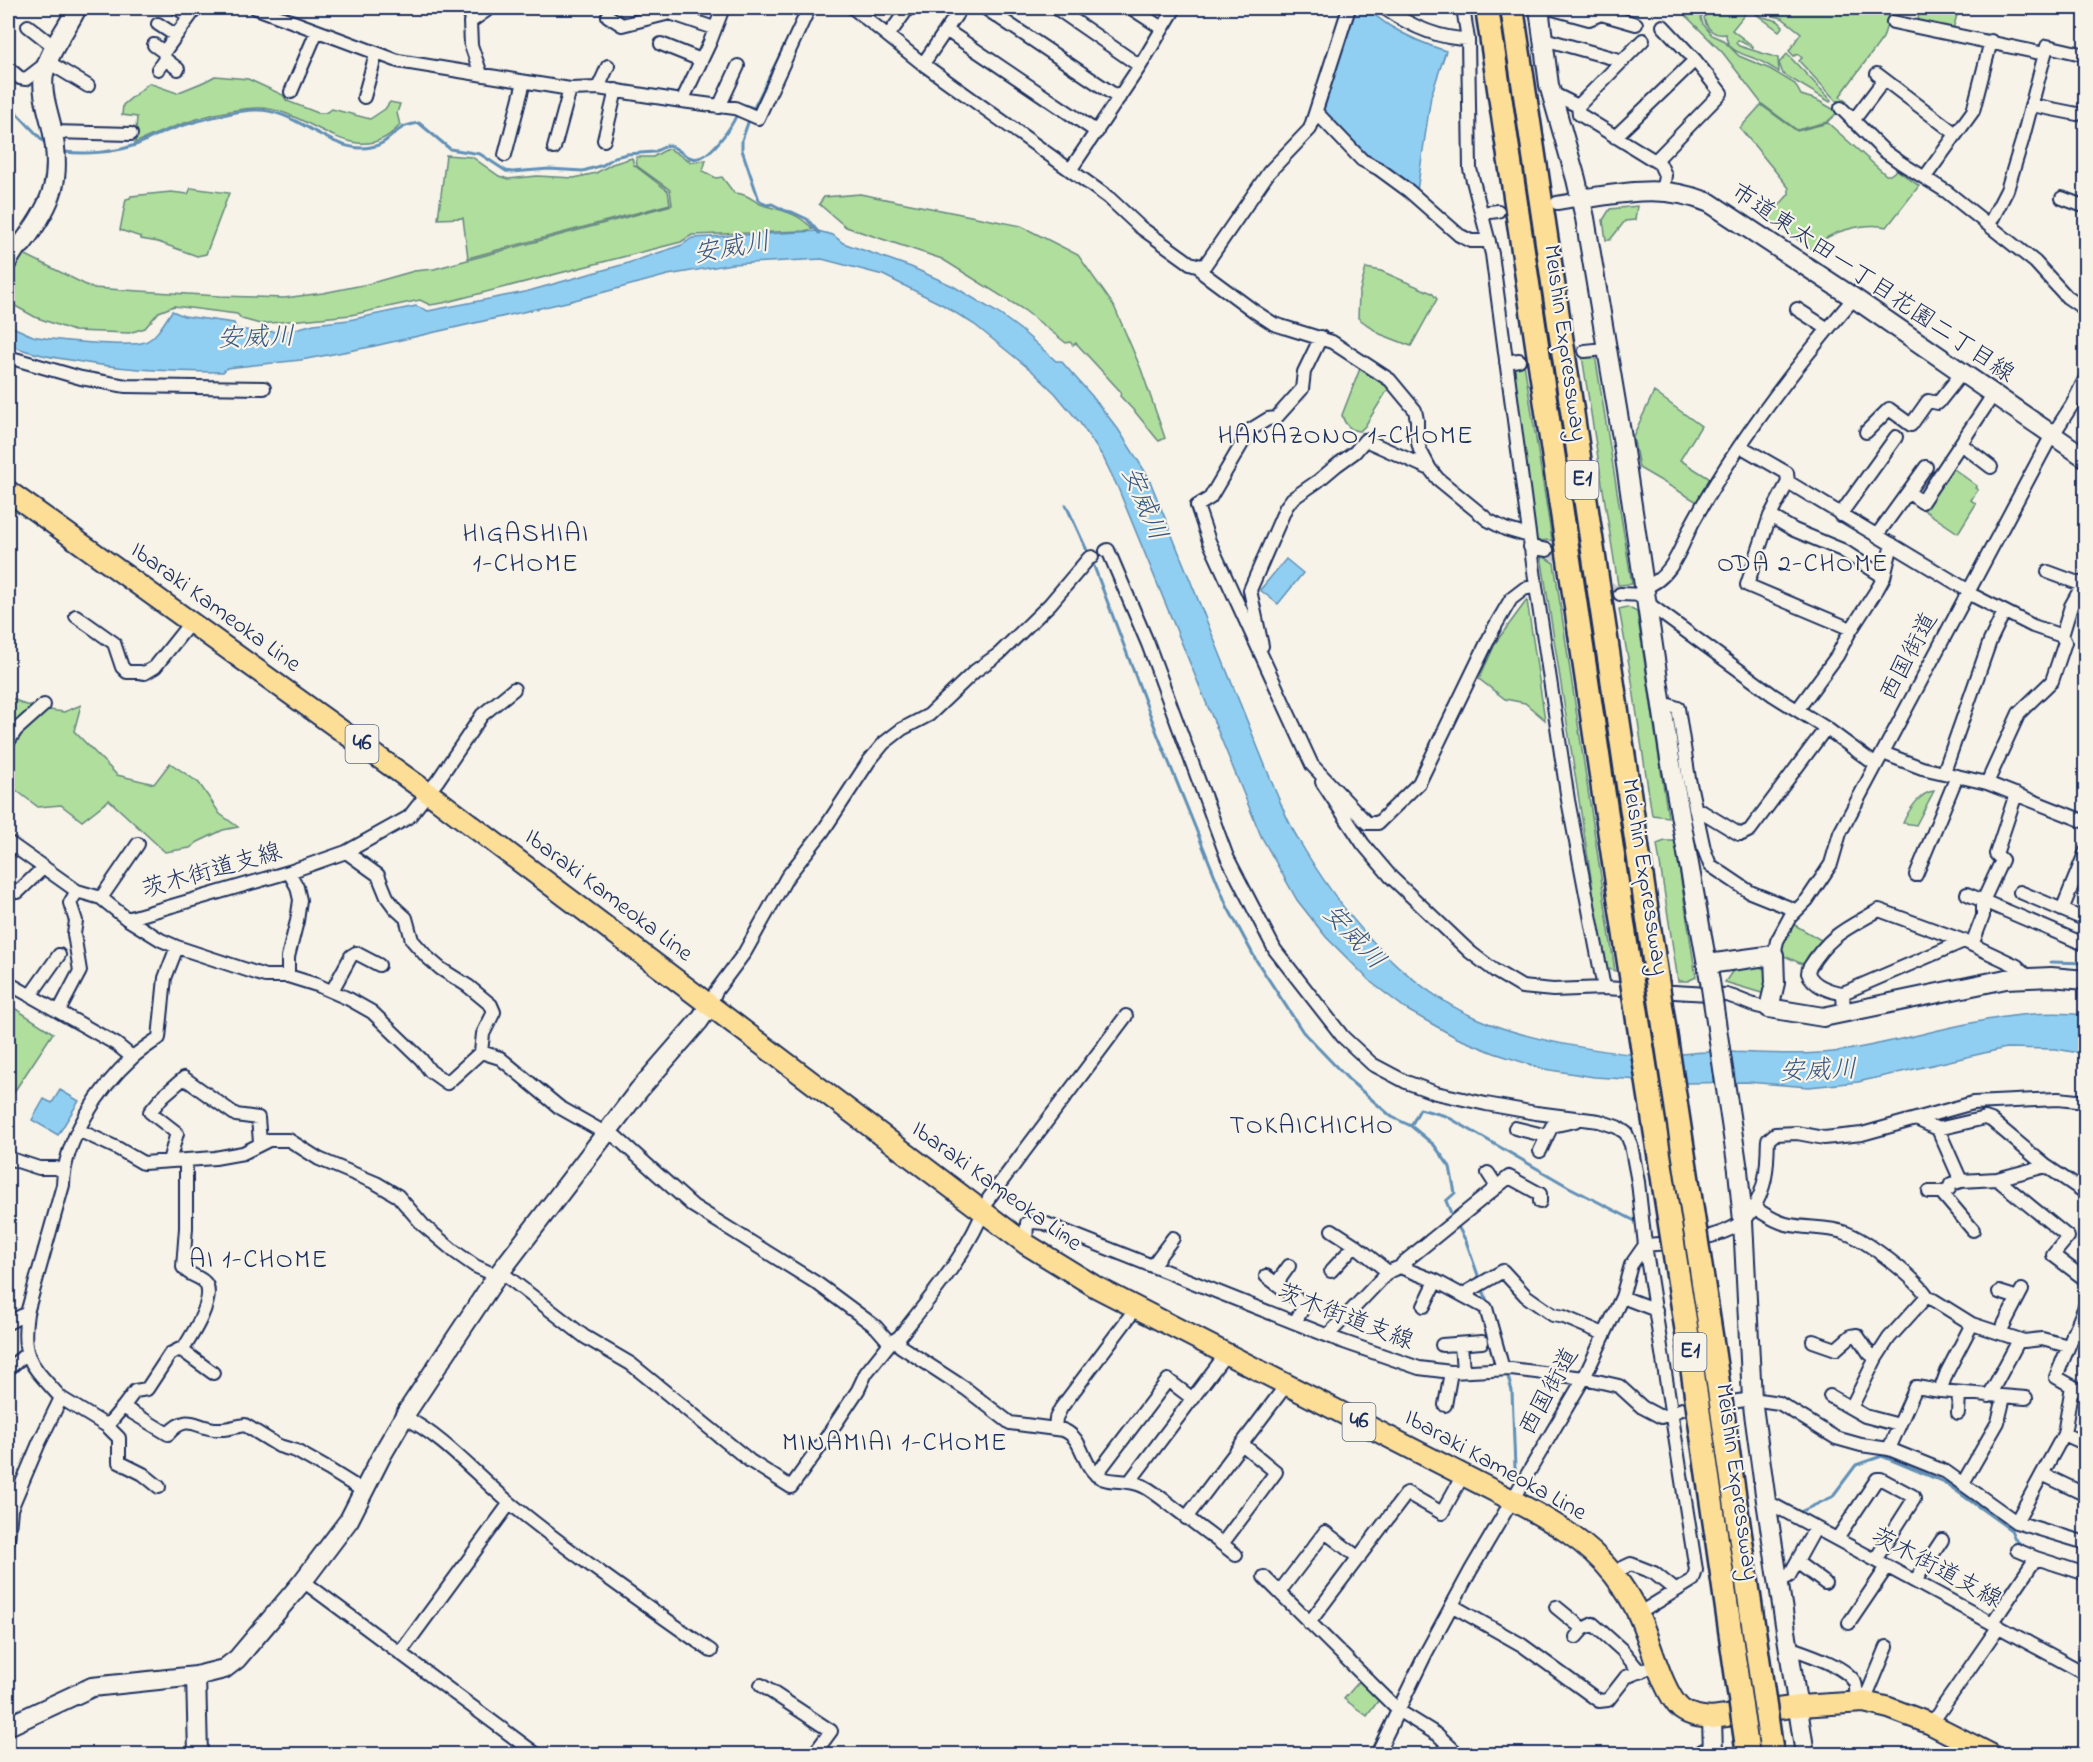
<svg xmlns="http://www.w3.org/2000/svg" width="2093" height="1762" font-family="'Indie Flower','Klee One',sans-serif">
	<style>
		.green { fill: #afde9d; stroke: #65867e; stroke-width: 1.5 }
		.water { fill: #90cff1; stroke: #618fb6; stroke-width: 1.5 }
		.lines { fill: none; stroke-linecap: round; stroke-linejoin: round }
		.stream { stroke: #618fb6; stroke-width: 3 }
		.street-tunnel { stroke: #cbcccc; stroke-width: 12; stroke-dasharray: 12 6; stroke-linecap: butt }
		.street-casing { stroke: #1b2f5e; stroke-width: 16 }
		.secondary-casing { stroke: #1b2f5e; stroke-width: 22 }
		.primary-casing { stroke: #1b2f5e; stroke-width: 24 }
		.highway-casing { stroke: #1b2f5e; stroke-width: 27 }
		.street { stroke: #f7f3e8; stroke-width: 12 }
		.secondary { stroke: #f7f3e8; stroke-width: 18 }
		.primary { stroke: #fdde96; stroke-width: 20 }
		.highway { stroke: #fdde96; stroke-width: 22 }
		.secondary-bridge-casing { stroke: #1b2f5e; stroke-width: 22; stroke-linecap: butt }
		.highway-bridge-casing { stroke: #1b2f5e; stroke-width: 27; stroke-linecap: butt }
		.secondary-bridge { stroke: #f7f3e8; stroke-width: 18 }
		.highway-bridge { stroke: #fdde96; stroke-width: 22 }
		.labels { text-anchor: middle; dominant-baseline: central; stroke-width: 4.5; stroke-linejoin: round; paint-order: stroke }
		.shield { fill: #f7f3e8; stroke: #5d6a87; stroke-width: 1.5 }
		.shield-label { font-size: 22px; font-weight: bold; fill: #1b2f5e }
		.street-label { font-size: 24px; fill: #1b2f5e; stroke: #f7f3e8 }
		.water-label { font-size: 26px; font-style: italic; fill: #385783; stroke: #f7f3e8 }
		.neighbourhood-label { font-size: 26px; letter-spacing: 1.5px; fill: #1b2f5e; stroke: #f7f3e8 }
	</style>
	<rect width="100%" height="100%" fill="#f7f3e8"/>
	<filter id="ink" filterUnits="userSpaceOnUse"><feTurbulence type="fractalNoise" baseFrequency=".0167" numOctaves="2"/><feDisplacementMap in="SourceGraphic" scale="12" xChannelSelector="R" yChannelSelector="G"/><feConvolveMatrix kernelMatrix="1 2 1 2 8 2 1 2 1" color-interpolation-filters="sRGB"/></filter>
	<g filter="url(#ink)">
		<path class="green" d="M1678,8H1706L1701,18L1703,24L1712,35L1723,40L1739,56L1770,69L1795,84L1801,95L1817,100L1838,112L1827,122L1797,130L1762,104L1723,53Z
			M1709,8H1749L1763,17L1778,21L1783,26L1779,31L1749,9L1732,30L1753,46V48L1738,40L1736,43L1739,46L1778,58L1779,72C1773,68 1765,63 1758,60C1745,54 1726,52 1726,34C1715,36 1707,30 1704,18Z
			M1754,8H1892L1883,38L1840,96L1847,102L1842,107L1799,61L1802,58L1798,54L1794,56L1789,51L1801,33L1782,18L1765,14Z
			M1923,8H1959L1953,29L1918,21L1919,10Z
			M1787,54L1831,100L1830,102L1783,74L1779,63Z
			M215,76L248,79L283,95L287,101L318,113H325L332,109L370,119L385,109L390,102L400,104L397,113L400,125C356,175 308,107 258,108C218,109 170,127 135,143L137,117L122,115L123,105L149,83L177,93C190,87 202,84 215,76Z
			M1761,105L1797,131L1828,123L1886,175H1890L1897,170L1919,186L1887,227C1866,222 1826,231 1813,250L1767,219L1789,194V188L1740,128Z
			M667,149H670L691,162L706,160L703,171L716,178L722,177L734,193C751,194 753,203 766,206C784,211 798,213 813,229L804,231L692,235L681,242L443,303L430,305L420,300L351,315L260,324L242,319L237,314L174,306L159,312L145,328L129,333L74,331L35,317L8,302V246L92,288L219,296L284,298L323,293L368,284L414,271L434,269L672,205L670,190L637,166L636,157H653Z
			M446,155L472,157L499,176L508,179L537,176L574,178L596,173L612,164L632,158L634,165L668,191L670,204L468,258L463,218L438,219Z
			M191,188L229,193L206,254L197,256L158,242L141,239V237L120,230L126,199L130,198L131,196L171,192L188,194Z
			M860,194L1021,226L1078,255L1114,306L1141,369L1165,438L1159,441L1157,439L1136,413L1120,396L1121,392L1076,343L1073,345L1070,342L1066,343L1024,310L942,259L846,227L819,204L824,197Z
			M1637,206L1635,220L1625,221L1610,240H1606L1603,220L1610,209Z
			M1366,268L1381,271L1432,293L1437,299L1411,346L1380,334L1358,318L1359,294Z
			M1588,354L1595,355L1632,584L1618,585L1582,356Z
			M1524,363L1552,540L1537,541L1512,365Z
			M1361,366L1390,386L1365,426L1360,431C1350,431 1344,423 1342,415Z
			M1654,392L1701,426L1680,460L1712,480L1699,503L1639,468L1633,436Z
			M1950,466L1977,486L1975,488L1978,490L1971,500L1976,504L1958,533L1924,510L1944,480Z
			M1541,555L1554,563L1615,971L1605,968Z
			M1527,600L1545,720L1525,703L1505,699L1479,679L1496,642Z
			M1627,607L1637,612L1668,817L1652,815L1631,675L1619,609Z
			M8,696L23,704L36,707L8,739Z
			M81,705L74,731L117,775L154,784L170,763L199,783L220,814L238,827L223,830L198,842L190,848L165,852L109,800L82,821L61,805L38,807L8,784V747L42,709L64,712Z
			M1934,791L1916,825L1903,823C1908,811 1920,792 1934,791Z
			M1665,841H1675L1696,977L1688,981H1678L1657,844Z
			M1793,924L1821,940L1811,960L1802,964L1782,955L1779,947Z
			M1749,966L1760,967L1768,971L1765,994L1725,982L1734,969Z
			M8,1004L53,1033L10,1098L8,1096Z
			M1362,1678L1381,1697L1367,1716L1344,1699Z"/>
		<path class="water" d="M1354,8C1370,8 1377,18 1390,26C1408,37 1427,45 1446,51L1431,96L1417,191L1360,152L1321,109Z
			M818,231L833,235L843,243L911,267L953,286L998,313L1021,330L1056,361H1061L1092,396L1118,429L1148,476L1275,790C1282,806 1288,822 1297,837C1338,909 1400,985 1478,1019C1527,1040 1598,1052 1651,1056C1670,1057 1688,1052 1707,1052C1749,1051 1790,1057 1833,1052C1917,1041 2000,1005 2085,1015V1054L2056,1049L2006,1048L1858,1082L1809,1087L1747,1082L1687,1083L1594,1077L1544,1069L1494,1053L1457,1038L1409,1011L1372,983L1326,937L1297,900L1261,836L1118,488L1103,457L1080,423L1055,393L1032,371L975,325L943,305L883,275L822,259L732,264L668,275L571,301L370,347L301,360L227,368L223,372C171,372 121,370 70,360C49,357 27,353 8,344V325C16,328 25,333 33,336C51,340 129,348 145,342C157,337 165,321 172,311L184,316L234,323L236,329L262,332L288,331L314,324L349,320L416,306L428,311L525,292L625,264L682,245L692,238Z
			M1286,559L1303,573L1278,604L1260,590Z
			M60,1090L79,1101L58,1135L32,1120L44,1099L52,1103Z"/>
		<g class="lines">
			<path class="stream" d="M8,104L48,146
				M739,108L740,104L754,108
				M754,108L797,20
				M750,117L742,140V150L759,200L766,205L772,204L786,211L792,212L807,219L819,233
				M64,152C85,154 112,153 132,146C141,144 149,138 157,135C180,125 230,111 255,110C296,108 331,155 371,147C386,145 391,134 402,128C406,125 414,124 419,123L450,149L480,154L506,171L512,172L549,169L583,171L603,165L615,157L627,154L654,152L668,145C677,147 683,156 692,158C708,163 732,126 737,114
				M1066,505L1089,555
				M1092,561L1157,733L1227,906L1256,960L1303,1032L1349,1080L1392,1117L1411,1126L1434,1145L1450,1167L1455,1193L1446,1201L1453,1218
				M2051,962L2086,963
				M1411,1126L1420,1109L1446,1116L1569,1187L1637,1222
				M1456,1223L1466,1241L1480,1281
				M1482,1287L1488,1304
				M1507,1373L1512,1391L1515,1468L1519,1479
				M1800,1512L1832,1497L1856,1465L1882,1456L1944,1482L2011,1530L2015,1539L2024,1547
				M2070,1563L2086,1567"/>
			<path class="street-tunnel" d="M1519,360L1585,351
				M1547,550L1620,594"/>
			<defs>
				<path id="street" d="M177,8L189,16
					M256,8L398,61L570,89L598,88L682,101L710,42L723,8
					M853,8L923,64L1109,198L1140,227L1190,263L1200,266L1204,274L1254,311L1274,324L1332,342L1390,380L1415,410L1417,420V439L1420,450L1430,469L1438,479L1488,520L1505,529L1529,536
					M985,8L1119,98
					M1056,8L1140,66
					M1131,8L1162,28
					M1384,8C1409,25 1437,39 1468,39
					M1463,8L1468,39L1470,169L1492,254L1536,586L1568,800L1604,988
					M1540,9H1553L1589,19L1601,14V8
					M1601,14L1636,24
					M608,16L622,25L670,13L714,28
					M1893,22L2045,54
					M158,24L175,35
					M28,26L56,48
					M946,30L1097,132
					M888,36L908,8
					M1544,39L1623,61
					M661,44L701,60
					M154,45L164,52L165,59L158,69
					M164,52L196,8
					M165,59L178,69
					M923,64L961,8
					M8,68L20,78L26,79L48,62L88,86
					M481,74L471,45L470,22L490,8
					M1877,74L1956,134
					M598,88L608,66
					M291,92L317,31
					M1552,93L1578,106
					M364,97L376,54
					M682,101L735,108L758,118L809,8
					M2032,105L2077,114
					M1578,106L1579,114L1660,164L1665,175L1663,191
					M1578,106L1643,40
					M719,107L738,66
					M1841,108L1883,150L1901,163L1947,192L2035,262L2067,297L2086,310
					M1316,112L1362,160L1379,169L1409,191L1459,235L1471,241H1489
					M1853,121L1884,80
					M53,132L131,134
					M1615,137L1695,60
					M604,140L616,90
					M554,148L570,89
					M505,155L524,82
					M1655,161L1721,93L1695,60L1663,26
					M1071,169L1140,66L1175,8
					M1925,177L1973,111L1991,41
					M2062,198L2086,207
					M1557,203L1581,199
					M1482,213L1498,211
					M1989,225L2007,190L2022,141L2047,46L2086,55
					M8,266L22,244
					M1200,266L1205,265L1269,172L1310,129L1349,8
					M1797,309L1828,329
					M1321,337L1304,372L1302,389L1276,418L1268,419L1250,430L1210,498L1197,506L1209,541L1312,765L1367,823H1378L1419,783L1494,628L1511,599L1524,589L1536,586
					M1585,351L1605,349
					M8,357L81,378L126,386L264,388
					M1506,362L1519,360
					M1866,432L1889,409L1911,425L1928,401L1938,403L1962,373
					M1961,444L1991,467
					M1740,446L1787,473L1788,482L1969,591
					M1788,482L1770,516L1747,585L1851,629
					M1908,492L1926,467
					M1840,515L1896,437
					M1770,516L1794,530L1842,550L1884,577
					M1877,535L1908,492L1922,502L1993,395
					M1530,547L1547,550
					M1106,551L1108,550L1148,644L1227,857L1275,950L1343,1037L1372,1064L1406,1082L1436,1093L1486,1104L1536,1113L1599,1121L1617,1127L1626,1133L1631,1145L1638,1182L1645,1245L1696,1570L1693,1580L1638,1614
					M2048,572L2086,586
					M1644,587C1671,580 1681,547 1692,524C1736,443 1794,368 1854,298
					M1968,593L2033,626L2062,636L2071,606L2086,579
					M1620,594L1645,595
					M1646,602L1773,695L1826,728L1876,765
					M76,616L114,643L122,667L127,672H139L145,673L155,667L190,623
					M1262,646L1250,590L1286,507L1292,499L1318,481L1337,465L1355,452L1365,440L1430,469
					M1663,706L1669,705L1678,708L1689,779L1704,849L1710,865L1750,892L1795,910
					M1798,709L1837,656L1849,633L1878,588L1884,577L1892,544
					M8,742L16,730L44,705
					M1883,753L1922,768L1987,783L2086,822
					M1944,772L1990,641L2004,612
					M1322,782L1363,844L1391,877L1470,952L1495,971L1522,987L1553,990L1604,988L1726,995C1741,998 1753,1008 1769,1008
					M1987,783L2019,713L2052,681L2065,642L2062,636
					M1696,810L1701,811L1739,834H1742L1750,830L1826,728
					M8,842L77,891L101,898L127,919L289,872L346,852L409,817L438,780L482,715L514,689
					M346,852L378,875L387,897L395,908L406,918L412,940L427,957L441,969L468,986L491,1005L494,1012L483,1034L481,1052
					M1916,875L1957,776
					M2020,892L2086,920
					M1967,894L2084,944
					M8,897L13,890L18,892L44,867
					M101,898L138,844
					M2062,910L2086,851
					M1972,945L1983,916V901L2002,860L1996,854L2016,794
					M177,947L265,976H288L317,985L349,999L372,1012L421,1059L430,1071L447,1083L481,1052L500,1058L559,1107L605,1133L616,1137L693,1206L818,1284L876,1327L890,1343
					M1774,955L1777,941L1790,917L1807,900L1831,864L1840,833L2047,444L2072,405L2086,377
					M288,976V957L297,921L300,900L297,887L289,872
					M8,983L116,1044L132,1057
					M332,991L351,956L356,953L379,965
					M1843,993L1964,941
					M30,996L59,955
					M710,1005L716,991L745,952L787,877L823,831L869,761L884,743L902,729L929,715L975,671L999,654L1050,604L1089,558L1092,557
					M59,1011L80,971L74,934L76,921L70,903L77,891
					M1844,1013L1843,993C1831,992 1813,986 1808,973L1809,968C1830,934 1846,929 1879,910L1964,941L2017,966L2029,978
					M1916,1119L1938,1129L1961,1181L1997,1179L2046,1166L2086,1193
					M1515,1128L1547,1136L1552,1126L1575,1121
					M1938,1129L1985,1118L1991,1120L2046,1166
					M78,1130L117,1148L143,1163L215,1158L243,1153L269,1140H289L319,1159L376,1183L398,1196L423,1225L455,1252L475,1266L497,1276
					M1540,1151L1547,1136
					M8,1158L39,1168H56L63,1171
					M169,1161L177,1133L150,1112L163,1096L184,1078L236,1115L258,1118L260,1142
					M1488,1173L1497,1187
					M1997,1179L2068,1237L2053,1255L2086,1280
					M1929,1192H1941L1949,1189L1951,1184L1961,1181
					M1941,1192L1973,1230
					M1753,1207C1763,1213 1774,1221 1786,1224C1806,1229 1827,1226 1846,1233C1866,1240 1916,1278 1927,1296
					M1026,1244L1027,1223L1033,1222L1044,1223L1341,1341L1419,1368L1451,1372L1511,1369L1584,1378L1619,1386L1642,1407L1661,1417L1685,1408L1700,1406
					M1645,1245C1673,1243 1720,1240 1743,1221C1752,1214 1760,1197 1763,1186C1768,1171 1767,1155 1768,1140L1775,1134L1797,1133L1824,1138L1862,1134L1973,1103L2058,1099L2086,1102
					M1152,1266L1173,1238
					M1400,1267L1436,1281L1486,1308L1503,1369
					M1331,1271L1355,1245
					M501,1272L585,1337L631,1364L750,1461L791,1487L822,1444L858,1390L866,1373L890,1343L899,1337C934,1293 969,1252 989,1198L1126,1016
					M1388,1272L1400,1267L1403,1263L1509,1177L1540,1194V1202
					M1266,1276L1305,1305L1295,1322
					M1276,1284L1289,1266
					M1999,1292L2018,1298
					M1462,1295L1503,1271L1526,1296L1553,1315L1564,1317L1604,1334
					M1622,1297L1656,1310
					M1424,1306L1436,1281
					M8,1323L27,1313
					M2000,1332L2022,1290
					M2073,1333L2086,1339
					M1328,1335L1388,1272L1355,1245L1332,1230
					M899,1337L900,1346L966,1389L1010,1423L1063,1430C1084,1438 1081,1464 1098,1476C1109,1484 1127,1478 1143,1486C1155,1492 1166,1502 1177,1510C1197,1525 1217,1540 1236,1555
					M1813,1341L1836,1349L1851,1336L1857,1335L1869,1353L1876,1358
					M1461,1344L1463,1371
					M1442,1345L1482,1342
					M182,1351C191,1337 215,1300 206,1284C201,1276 188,1276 183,1267L186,1228V1162
					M8,1369L26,1354
					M2072,1386L2086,1393
					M1940,1391L2026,1398
					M1830,1396L1851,1408
					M1989,1396L2019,1340
					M61,1398L107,1426L123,1407L168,1434C190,1410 197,1431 221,1429C229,1429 237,1426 245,1425L279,1446L296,1451L328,1469L365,1492
					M1718,1404L1752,1399L1779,1403L1836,1438L1861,1445L1889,1449L1946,1472L2016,1522L2086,1543
					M1445,1405L1451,1372
					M123,1407L135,1391L147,1389L170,1354L180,1349L213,1373
					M1958,1413L1959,1393
					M404,1417C443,1436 477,1476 511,1504C575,1556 643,1603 711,1651
					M1899,1425L1865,1416L1851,1408L1876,1358L1889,1338L1927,1296L1972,1324
					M107,1426L119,1438V1462L143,1474L159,1487
					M1055,1429L1056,1418L1061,1408L1136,1308
					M2064,1434L2086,1444
					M1889,1449L1916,1387L1940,1391L1947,1372L1972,1324L2024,1341L2042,1339L2068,1346
					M2042,1474L2086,1495
					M1096,1475L1168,1380L1193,1399
					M1130,1481L1226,1354
					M1963,1483L1998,1422L2004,1397
					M1766,1501L2086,1674
					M1186,1518L1287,1384
					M2016,1522L2064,1434L2072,1386L2056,1377L2086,1304
					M1837,1539L1877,1479H1881L1913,1496L1914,1499L1875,1560
					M8,1541L11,1509L39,1443L61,1398C32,1365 20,1359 27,1313L63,1185C64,1140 100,1087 133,1057C141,1050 150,1044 159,1038L165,978L177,947L161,940L127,919
					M1222,1544L1276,1472L1242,1444
					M2017,1550L2036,1558
					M1798,1563L1825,1583
					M1612,1573L1631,1564L1654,1573L1675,1590
					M1264,1577L1399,1711L1438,1735L1458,1754
					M303,1581L536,1754
					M1915,1581L1942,1540
					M1778,1582L1789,1576L1815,1529
					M1280,1591L1325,1532L1359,1558
					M1453,1606L1522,1645L1599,1701L1608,1700L1626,1677L1658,1664
					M1556,1607L1583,1629
					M1993,1622L2036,1558L2086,1574
					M1309,1623L1407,1493L1442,1513L1463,1475
					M1849,1623L1887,1567
					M1576,1637L1583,1629L1593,1624L1622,1650L1640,1672
					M1788,1647C1805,1653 1847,1666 1855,1683C1857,1688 1856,1695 1856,1701
					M400,1653L510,1503
					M761,1685L831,1731L814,1754
					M1864,1702L1887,1647
					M1931,1724L1999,1626
					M1377,1754L1426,1653L1471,1570L1584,1378L1622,1297L1631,1265L1645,1245
					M1696,1754L1712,1746"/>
				<path id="secondary" d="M1539,8L1549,85L1576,179L1585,218L1622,438L1669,753L1710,981
					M1581,199C1628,192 1665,184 1710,203L1854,298L2086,458
					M22,244C54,202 63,177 51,124C47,108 41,90 44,74C49,50 67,29 77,8
					M1708,964L1774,955L1775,983L1769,1008L1823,1017L2006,979L2051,977L2086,980
					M1738,1170L1743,1221L1752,1399L1766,1501L1805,1754
					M196,1676L198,1754
					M1712,1718L1713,1754
					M8,1726L92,1687L196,1676L224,1669L237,1659L303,1581L349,1520L383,1453L408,1410L497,1276L639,1090L699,1021L710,1005"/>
				<path id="primary" d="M8,491L438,800L1026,1244L1096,1287L1512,1500C1550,1520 1587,1541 1614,1575C1623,1587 1632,1600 1638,1614C1650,1639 1662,1692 1681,1709C1690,1716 1701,1717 1712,1718L1799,1706L1864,1702L1889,1708L1931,1724L1990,1754"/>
				<path id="highway" d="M1487,8L1627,950
					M1512,8L1653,953"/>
			</defs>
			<use href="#street" class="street-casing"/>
			<use href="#secondary" class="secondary-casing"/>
			<use href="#primary" class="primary-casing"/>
			<use href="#highway" class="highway-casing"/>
			<use href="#street" class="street"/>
			<use href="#secondary" class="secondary"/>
			<use href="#primary" class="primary"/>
			<use href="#highway" class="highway"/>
			<defs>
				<path id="secondary-bridge" d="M1710,981L1738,1170"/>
				<path id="highway-bridge" d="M1627,950L1688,1339L1748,1754
					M1653,953L1711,1335L1772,1754"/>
			</defs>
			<use href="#secondary-bridge" class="secondary-bridge-casing"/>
			<use href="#highway-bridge" class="highway-bridge-casing"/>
			<use href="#secondary-bridge" class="secondary-bridge"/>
			<use href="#highway-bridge" class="highway-bridge"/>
		</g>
	</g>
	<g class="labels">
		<g class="shield">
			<rect x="1565.5" y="461" width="33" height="38" rx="4.5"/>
			<rect x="345.5" y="725" width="33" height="38" rx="4.5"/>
			<rect x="1673.5" y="1333" width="33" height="38" rx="4.5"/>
			<rect x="1342.5" y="1403" width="33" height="38" rx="4.5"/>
		</g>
		<g class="shield-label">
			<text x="1582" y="480">E1</text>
			<text x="362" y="744">46</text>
			<text x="1690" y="1352">E1</text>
			<text x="1359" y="1422">46</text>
		</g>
		<g class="street-label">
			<text transform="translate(1872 284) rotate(34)">市道東太田一丁目花園二丁目線</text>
			<text transform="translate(1564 343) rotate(82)">Meishin Expressway</text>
			<text transform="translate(215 608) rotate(36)">Ibaraki Kameoka Line</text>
			<text transform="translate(1910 657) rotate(-62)">西国街道</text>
			<text transform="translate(212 872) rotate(-16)">茨木街道支線</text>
			<text transform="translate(1644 877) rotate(81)">Meishin Expressway</text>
			<text transform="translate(608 896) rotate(37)">Ibaraki Kameoka Line</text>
			<text transform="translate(996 1187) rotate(36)">Ibaraki Kameoka Line</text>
			<text transform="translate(1345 1318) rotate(21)">茨木街道支線</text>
			<text transform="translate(1550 1392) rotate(-61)">西国街道</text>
			<text transform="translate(1495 1466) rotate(29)">Ibaraki Kameoka Line</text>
			<text transform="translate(1736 1482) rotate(82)">Meishin Expressway</text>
			<text transform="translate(1936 1569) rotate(28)">茨木街道支線</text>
		</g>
		<g class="water-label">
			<text transform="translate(732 249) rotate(-10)">安威川</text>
			<text transform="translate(256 339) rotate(-2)">安威川</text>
			<text transform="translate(1143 504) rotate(67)">安威川</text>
			<text transform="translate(1353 938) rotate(47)">安威川</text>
			<text transform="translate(1818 1072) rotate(-2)">安威川</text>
		</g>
		<g class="neighbourhood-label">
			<text x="1346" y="437">HANAZONO 1-CHOME</text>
			<text x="526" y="535">HIGASHIAI<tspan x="526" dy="30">1-CHOME</tspan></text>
			<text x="1803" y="565">ODA 2-CHOME</text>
			<text x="1312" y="1127">TOKAICHICHO</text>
			<text x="259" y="1261">AI 1-CHOME</text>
			<text x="895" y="1444">MINAMIAI 1-CHOME</text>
		</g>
	</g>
	<rect width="2093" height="1762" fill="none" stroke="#f7f3e8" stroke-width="30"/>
	<rect x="15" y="15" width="2063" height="1732" fill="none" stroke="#1b2f5e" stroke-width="2" filter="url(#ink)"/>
</svg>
